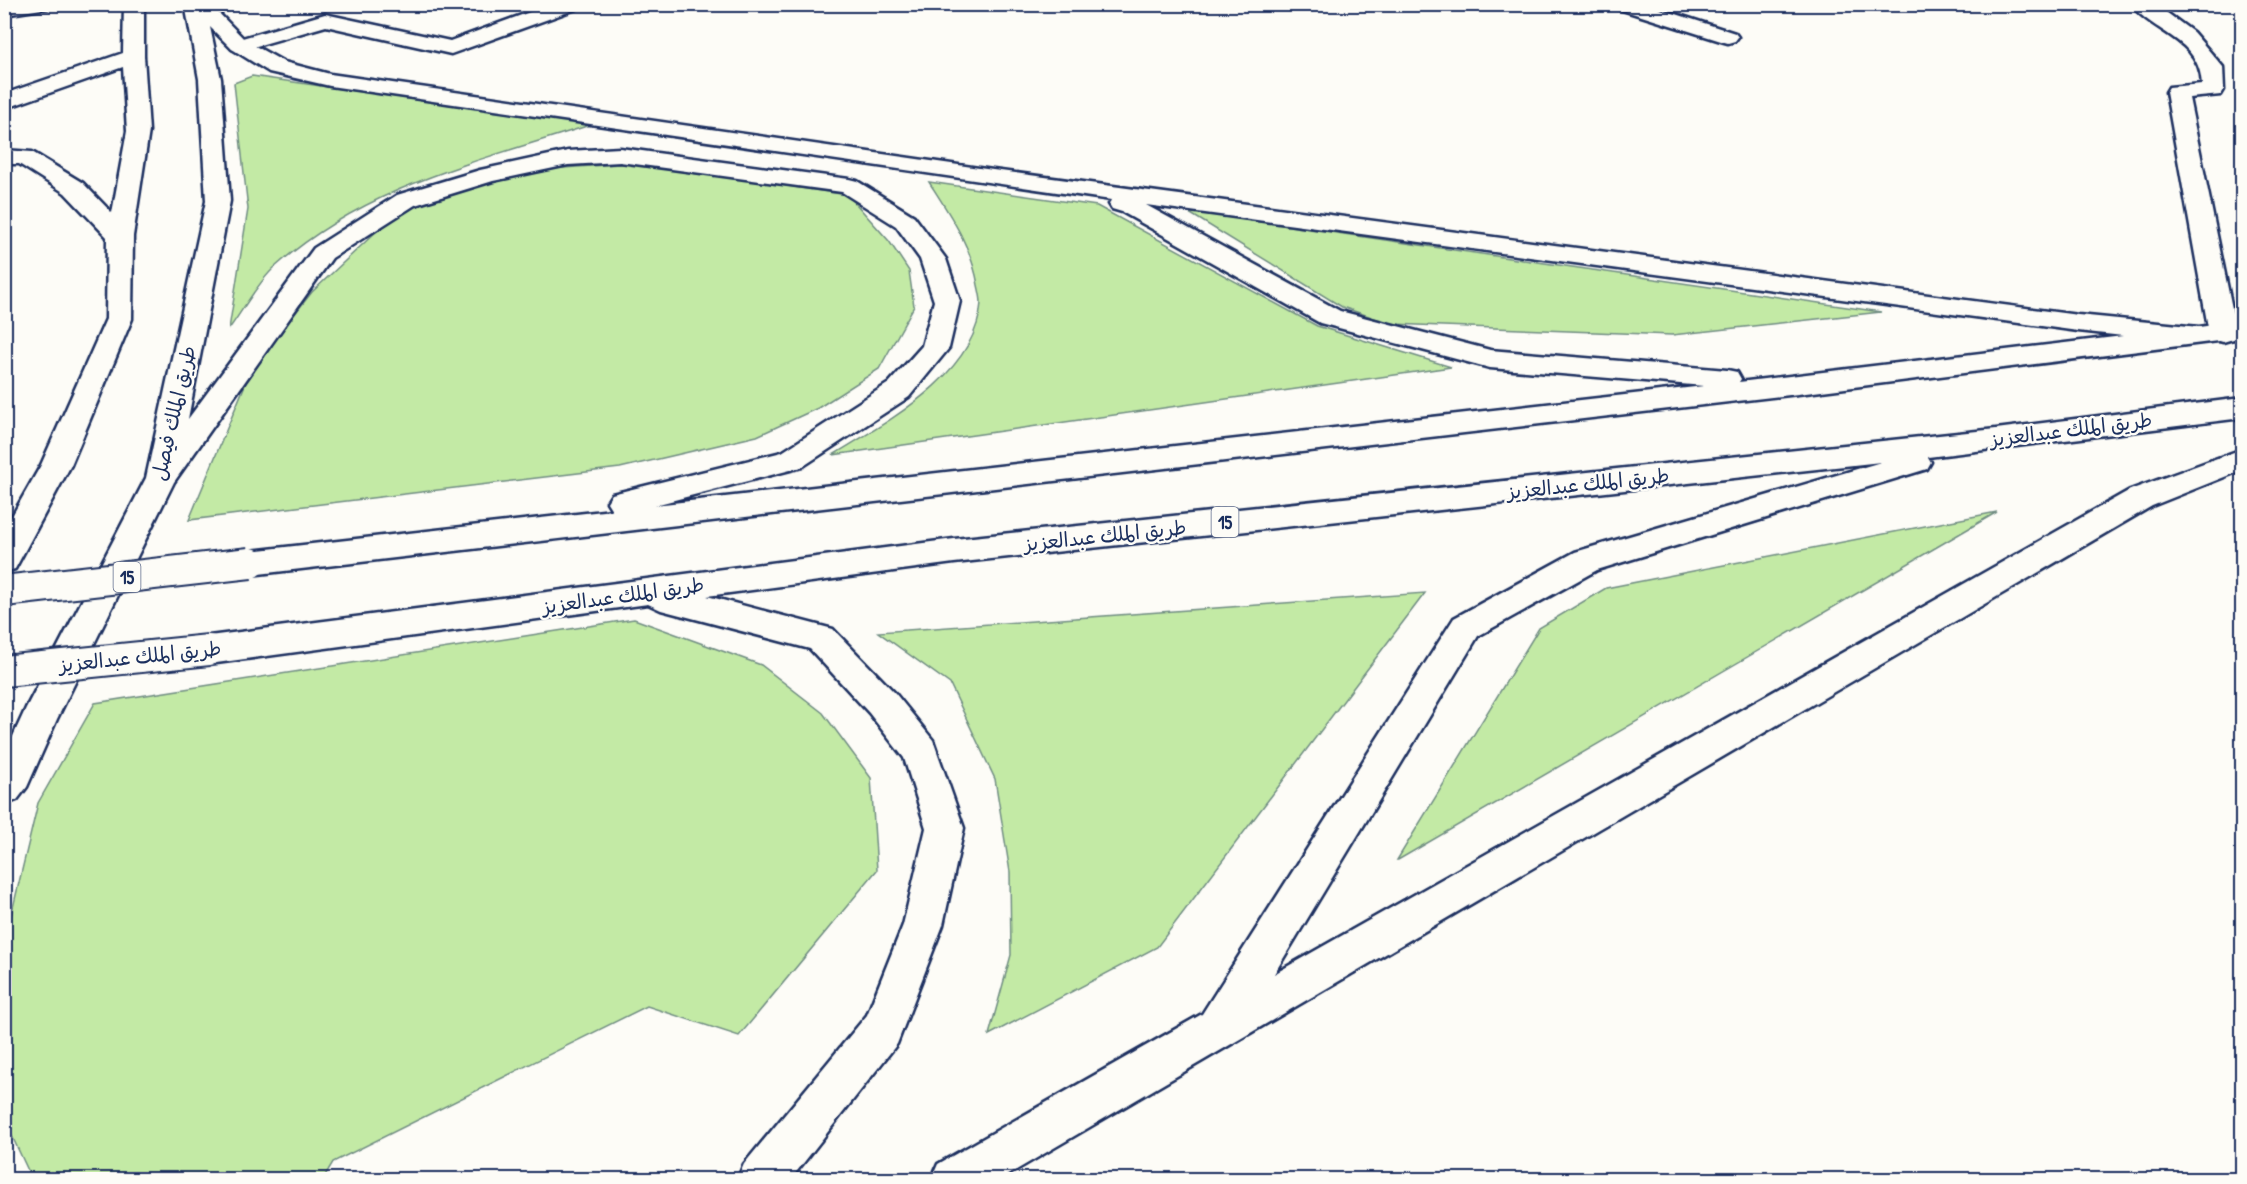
<svg xmlns="http://www.w3.org/2000/svg" width="2247" height="1184" font-family="'Patrick Hand','Playpen Sans Arabic',sans-serif">
	<style>
		.green { fill: #c3eaa5; stroke: #6f8c82; stroke-width: 1.5 }
		.lines { fill: none; stroke-linecap: round; stroke-linejoin: round }
		.minor-casing { stroke: #1b2f5e; stroke-width: 5 }
		.highway-casing { stroke: #1b2f5e; stroke-width: 5 }
		.minor { fill: #fdfcf7; fill-rule: evenodd }
		.highway { fill: #fdfcf7; fill-rule: evenodd }
		.highway-bridge-casing { stroke: #1b2f5e; stroke-width: 34; stroke-linecap: butt }
		.highway-bridge { stroke: #fdfcf7; stroke-width: 30 }
		.labels { text-anchor: middle; dominant-baseline: central; stroke-width: 5; stroke-linejoin: round; paint-order: stroke }
		.shield { fill: #fdfcf7; stroke: #5f6c8c; stroke-width: 1.5 }
		.shield-label { font-size: 18px; font-weight: bold; fill: #1b2f5e }
		.street-label { font-size: 20px; fill: #1b2f5e; stroke: #fdfcf7 }
	</style>
	<rect width="100%" height="100%" fill="#fdfcf7"/>
	<filter id="ink" filterUnits="userSpaceOnUse"><feTurbulence type="fractalNoise" baseFrequency=".0167" numOctaves="2"/><feDisplacementMap in="SourceGraphic" scale="12" xChannelSelector="R" yChannelSelector="G"/><feConvolveMatrix kernelMatrix="1 2 1 2 8 2 1 2 1" color-interpolation-filters="sRGB"/></filter>
	<g filter="url(#ink)">
		<path class="green" d="M252,76L590,125C479,161 365,186 275,267C258,282 243,310 229,329L248,209L234,83Z
			M633,163L848,195L889,241L909,271L914,306L879,369L818,408L757,436L620,468L189,520L252,368L312,292L379,229L428,198L535,170Z
			M929,182L1097,206L1317,326L1451,367L833,455C888,421 976,375 981,303C981,297 979,290 978,285C971,245 950,215 929,182Z
			M1186,211L1881,312L1672,335L1392,324L1342,307Z
			M1997,512L1398,860H1397L1539,628L1606,588Z
			M1425,593L1157,947L989,1035L1011,955L1010,872L995,779L950,684L878,632Z
			M634,619L761,665L823,713L871,778L877,870L739,1036L647,1006L333,1162L323,1179H32L5,1121V941L38,803L95,703Z"/>
		<g class="lines">
			<defs>
				<path id="minor" d="M4,4H51L48,8L4,15Z
					M552,4H582L579,8L451,54L326,26L239,51L232,49L229,45L232,41L325,14L450,41Z
					M1613,4H1645L1735,33L1738,37L1735,41L1728,43L1721,41L1616,8Z
					M2131,4H2155L2193,32L2223,67L2224,90L2221,95L2189,98L2237,333L2233,339L2223,342L2213,339L2209,333L2166,92L2169,87L2202,84C2200,38 2152,33 2131,4Z"/>
				<path id="highway" d="M124,4H144V56L149,131L133,236L132,319L71,465L15,569L4,572V530L41,465L106,319L107,237L65,193L19,164H4V150L32,152L83,183L112,213L127,131L123,67L4,109V94L123,53Z
					M185,4H210L246,41L284,62L330,74L993,170L2078,315L2199,327L2242,321V338L1798,394L250,575L239,572L234,563L239,554L250,551L612,510L607,502L612,494L782,452L889,383L922,346L934,301L920,259L896,226L842,192L620,162L568,165L493,181L415,205L332,258L174,482L57,719L27,787L17,800L4,805V756L26,708L146,478L206,201L199,79ZM210,27L232,49L269,72L330,86L1111,200L1109,204L1112,209L1122,212L1320,323L1490,368L1704,386L655,505L802,467L909,397L949,348L960,301L946,259L914,216L857,181L849,179L620,148L568,151L480,170L397,195L314,248L188,419L230,201L221,79ZM1146,205L2078,331L2123,336L1739,382L1741,379L1737,372L1727,370L1490,350L1340,311Z
					M2242,398V418L1928,457L1931,462L1927,469L1597,570L1478,636L1274,974L2130,490L2242,449V470L2152,506L999,1180H931L938,1164L1202,1014L1454,618L1575,552L1881,462L954,563L707,596L833,629L895,693L933,740L964,828L943,925L897,1044L790,1180H737L744,1164L867,1015L903,925L926,828L904,758L869,713L810,649L661,610L648,604L209,664L197,660L192,650L197,640L209,636L954,539L1996,429Z"/>
			</defs>
			<use href="#minor" class="minor-casing"/>
			<use href="#highway" class="highway-casing"/>
			<use href="#minor" class="minor"/>
			<use href="#highway" class="highway"/>
			<defs>
				<path id="highway-bridge" d="M4,591L250,563
					M4,671L209,650"/>
			</defs>
			<use href="#highway-bridge" class="highway-bridge-casing"/>
			<use href="#highway-bridge" class="highway-bridge"/>
		</g>
	</g>
	<g class="labels">
		<g class="shield">
			<rect x="1211.5" y="507" width="27" height="30" rx="4.5"/>
			<rect x="113.5" y="562" width="27" height="30" rx="4.5"/>
		</g>
		<g class="shield-label">
			<text x="1225" y="522">15</text>
			<text x="127" y="577">15</text>
		</g>
		<g class="street-label">
			<text transform="translate(173 413) rotate(-77)">طريق الملك فيصل</text>
			<text transform="translate(2071 429) rotate(-7)">طريق الملك عبدالعزيز</text>
			<text transform="translate(1588 483) rotate(-6)">طريق الملك عبدالعزيز</text>
			<text transform="translate(1105 535) rotate(-6)">طريق الملك عبدالعزيز</text>
			<text transform="translate(623 595) rotate(-8)">طريق الملك عبدالعزيز</text>
			<text transform="translate(140 656) rotate(-6)">طريق الملك عبدالعزيز</text>
		</g>
	</g>
	<rect width="2247" height="1184" fill="none" stroke="#fdfcf7" stroke-width="24"/>
	<rect x="12" y="12" width="2223" height="1160" fill="none" stroke="#1b2f5e" stroke-width="2" filter="url(#ink)"/>
</svg>
